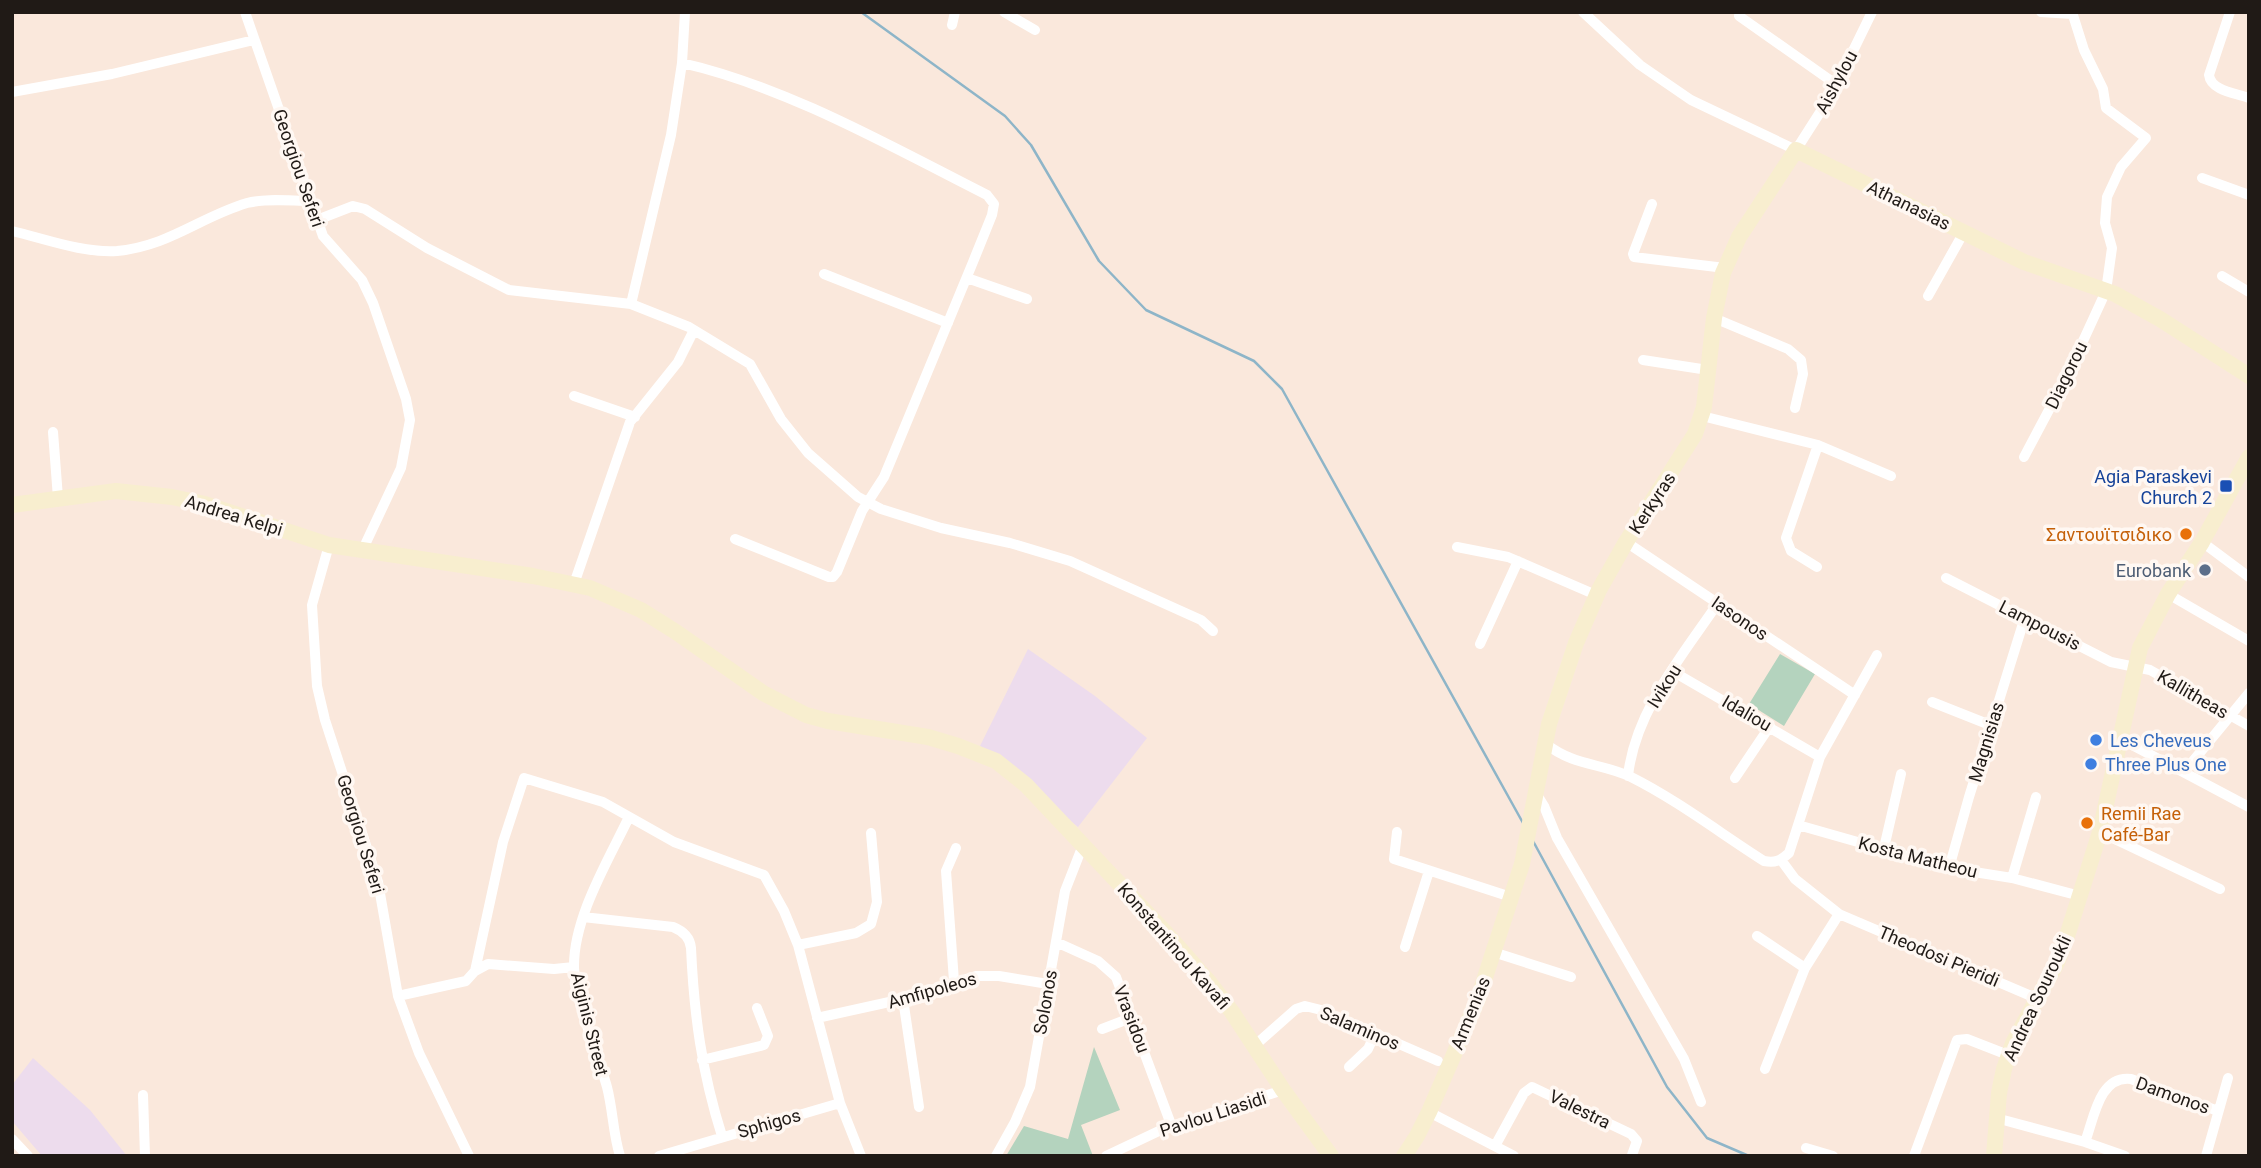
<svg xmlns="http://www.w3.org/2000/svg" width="2261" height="1168" font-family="Roboto,sans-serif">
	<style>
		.industrial { fill: #eddced }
		.green { fill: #b4d3be }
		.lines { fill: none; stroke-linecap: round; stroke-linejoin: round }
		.stream { stroke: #8eb5c8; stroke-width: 2.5 }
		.street { stroke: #fff; stroke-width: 10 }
		.secondary { stroke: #f8eecf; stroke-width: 16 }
		.transit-dot { fill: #1a4fb4; stroke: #fff8f3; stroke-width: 2.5 }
		.food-dot { fill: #e8710a; stroke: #fff8f3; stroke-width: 2.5 }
		.service-dot { fill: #5c6f8a; stroke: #fff8f3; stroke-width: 2.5 }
		.shop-dot { fill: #3f7fe0; stroke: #fff8f3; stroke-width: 2.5 }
		.labels { text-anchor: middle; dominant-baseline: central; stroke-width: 7; stroke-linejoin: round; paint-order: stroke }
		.street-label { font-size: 18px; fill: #201a16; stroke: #fff8f3 }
		.transit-label { font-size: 18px; fill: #164399; stroke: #fff8f3; text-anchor: end }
		.food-label { font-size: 18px; fill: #c56008; stroke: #fff8f3; text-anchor: end }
		.service-label { font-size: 18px; fill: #4e5e75; stroke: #fff8f3; text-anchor: end }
		.shop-label { font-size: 18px; fill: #366cbe; stroke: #fff8f3; text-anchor: start }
	</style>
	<rect width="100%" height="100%" fill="#fae8dc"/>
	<path class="industrial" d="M1028,649L1095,696L1147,738L1078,827L980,746Z
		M33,1058L90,1110L127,1156H42L12,1121V1085Z"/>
	<path class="green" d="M1780,654L1815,674L1784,726L1749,704Z
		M1094,1047L1120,1110L1081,1125L1093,1156H1006L1024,1126L1068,1139Z"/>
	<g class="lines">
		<path class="stream" d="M861,12L1005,116L1031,145L1099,261L1146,310L1254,361L1282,389L1523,823
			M1533,841L1667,1087L1707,1138L1749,1156"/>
		<path class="street" d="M245,12L323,236L362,280L373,303L406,399L410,420L401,468L363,549
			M1004,12L1035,30
			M1583,12L1640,65L1691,100L1796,150L1833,92L1872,12
			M2041,12L2072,14
			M2230,12L2209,75C2211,91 2236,93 2249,98
			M1739,16L1837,85
			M952,25L955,12
			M682,63C787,87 890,146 987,195L994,204L992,215L973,262L884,477L862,511L837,572L833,577H829L735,539
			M12,92L112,74L254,40
			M2202,178L2249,195
			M1652,204L1633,254L1634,257L1725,268
			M317,220L353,206L365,209L427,248L509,290L631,304L689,327L750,364L781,419L808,453L858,497L881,509L941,528L1010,543L1070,561L1201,620L1213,631
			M12,231C46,239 82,253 117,251C169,246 200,217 247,203C266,198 291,201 311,201
			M824,274L948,323
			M2222,276L2249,292
			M967,278L1027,299
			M1928,296L1964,232
			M631,304L671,135L682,63L685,12
			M1714,318L1788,349L1801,360L1803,374L1795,408
			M1643,360L1708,370
			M574,396L635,417
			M1702,416L1818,445L1891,476
			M53,432L58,498
			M2024,457L2067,376L2106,291L2112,248L2105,223L2107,197L2121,167L2146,138L2106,108L2103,89L2084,50L2072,12
			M1626,542L1855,695
			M2202,542L2249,577
			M329,545L312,605L317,686L325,720L378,882L398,996L419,1053L469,1156
			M1457,547L1508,557L1596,595
			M1817,567L1791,551L1786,538L1818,445
			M1946,578L2111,662L2150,670L2249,726
			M574,584L630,422L678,362L694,330
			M2168,594L2249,641
			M1480,644L1518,561
			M1672,671L1820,757
			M1932,702L1990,725
			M2119,738L2249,807
			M1546,744C1574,766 1601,763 1631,777C1677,800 1720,833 1764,861C1775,863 1780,861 1789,853L1820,757L1877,655
			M2184,772L2249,693
			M1628,776C1635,711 1682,656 1718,603
			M1735,778L1770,726
			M1536,793L1544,806L1557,838L1684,1059L1701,1102
			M1798,825L1949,868L2012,878L2080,896
			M1397,832L1394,859L1511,897
			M2100,832L2220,889
			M1884,848L1901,774
			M1781,860L1795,879L1839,914L2038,999
			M1949,868L1969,797L2025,617
			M2012,878L2036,797
			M583,917L673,927C683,931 690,937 691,948C694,1015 702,1073 722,1136
			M1757,936L1805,968
			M1056,942L1098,961L1116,977L1172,1127
			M798,945L856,933L871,924L877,902L871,833
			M1405,947L1429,871
			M1493,952L1571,977
			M475,971L503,842L524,778L603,802L674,842L764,875L784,911L798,945L840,1103L861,1156
			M954,981L946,871L956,848
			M398,996L466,981L475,971L488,964L554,969L574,967
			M903,999L919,1107
			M817,1018L903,999L976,976H999L1048,984
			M1102,1029L1133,1017
			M1253,1047L1296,1009L1305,1006L1321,1010L1438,1061
			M702,1060L764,1045L768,1036L757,1008
			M1349,1067L1368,1049L1375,1034
			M1765,1069L1805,968L1839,914
			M143,1095L145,1156
			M1429,1112L1514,1156
			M1996,1118L2085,1142L2125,1156
			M12,1139L28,1156
			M2085,1142C2094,1119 2099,1075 2131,1079L2218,1111
			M1495,1146L1524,1093L1532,1087L1631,1134L1637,1141L1632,1155
			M1806,1148L1833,1156
			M620,1156C613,1134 613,1110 607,1087C597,1051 576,1004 574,968C573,918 608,861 629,817
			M659,1156L840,1103
			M996,1156L1015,1122L1030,1087L1065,891L1083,845
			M1106,1156L1161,1130L1283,1090
			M1914,1156L1957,1040L1967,1039L2008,1055
			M2206,1156L2228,1078"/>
		<path class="secondary" d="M12,505L116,491L172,497L205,504L329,545L533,576L590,588L641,610L676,632L763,693L806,715L828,721L928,737L958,746L996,761L1026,785L1165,932L1210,983L1232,1012L1283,1090L1331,1156
			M1404,1156L1417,1136L1429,1112L1478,999L1522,864L1549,724L1576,643L1599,590L1626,542L1695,434L1704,407L1714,318L1723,273L1739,237L1796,150L2024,262L2115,294L2160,319L2249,376
			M1994,1156L1999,1093L2004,1069L2013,1043L2057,963L2067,936L2100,832L2140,648L2168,594L2202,542L2249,457"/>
	</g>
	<rect class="transit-dot" x="2219" y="479" width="14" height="14" rx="3.5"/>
	<g class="food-dot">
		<circle cx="2186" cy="534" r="7"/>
		<circle cx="2087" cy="823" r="7"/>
	</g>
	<circle class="service-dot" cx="2205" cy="570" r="7"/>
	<g class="shop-dot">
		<circle cx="2096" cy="740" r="7"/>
		<circle cx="2091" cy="764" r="7"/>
	</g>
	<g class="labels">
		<g class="street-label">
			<text transform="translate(1836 82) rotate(-62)">Aishylou</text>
			<text transform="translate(299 168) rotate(71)">Georgiou Seferi</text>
			<text transform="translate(1909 205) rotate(26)">Athanasias</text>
			<text transform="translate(2066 375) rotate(-64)">Diagorou</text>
			<text transform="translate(1652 503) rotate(-57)">Kerkyras</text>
			<text transform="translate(234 515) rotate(17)">Andrea Kelpi</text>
			<text transform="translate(1740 618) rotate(34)">Iasonos</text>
			<text transform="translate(2040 625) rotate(27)">Lampousis</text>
			<text transform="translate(1664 686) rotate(-58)">Ivikou</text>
			<text transform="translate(2193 694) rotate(30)">Kallitheas</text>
			<text transform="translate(1747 713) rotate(30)">Idaliou</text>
			<text transform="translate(1986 742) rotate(-73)">Magnisias</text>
			<text transform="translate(361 834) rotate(73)">Georgiou Seferi</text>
			<text transform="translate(1918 857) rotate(14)">Kosta Matheou</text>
			<text transform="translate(1174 946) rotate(49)">Konstantinou Kavafi</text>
			<text transform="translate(1939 956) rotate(23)">Theodosi Pieridi</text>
			<text transform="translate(932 990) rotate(-16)">Amfipoleos</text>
			<text transform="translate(2037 998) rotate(-65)">Andrea Souroukli</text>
			<text transform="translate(1045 1002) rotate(-80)">Solonos</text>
			<text transform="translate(1470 1013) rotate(-68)">Armenias</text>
			<text transform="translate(1132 1019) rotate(69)">Vrasidou</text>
			<text transform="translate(590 1024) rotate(76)">Aiginis Street</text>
			<text transform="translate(1360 1028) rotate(23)">Salaminos</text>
			<text transform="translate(2173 1095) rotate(20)">Damonos</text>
			<text transform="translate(1580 1109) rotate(26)">Valestra</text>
			<text transform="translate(1213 1114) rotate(-18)">Pavlou Liasidi</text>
			<text transform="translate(769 1123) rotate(-16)">Sphigos</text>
		</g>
		<g class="transit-label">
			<text x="2212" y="476">Agia Paraskevi<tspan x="2212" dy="21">Church 2</tspan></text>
		</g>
		<g class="food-label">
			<text x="2172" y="534">Σαντουϊτσιδικο</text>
			<text x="2101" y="813" text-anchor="start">Remii Rae<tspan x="2101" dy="21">Café-Bar</tspan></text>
		</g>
		<g class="service-label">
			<text x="2191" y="570">Eurobank</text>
		</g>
		<g class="shop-label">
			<text x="2110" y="740">Les Cheveus</text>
			<text x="2105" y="764">Three Plus One</text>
		</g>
	</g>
	<rect width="2261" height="1168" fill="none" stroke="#201a16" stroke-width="28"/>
</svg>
